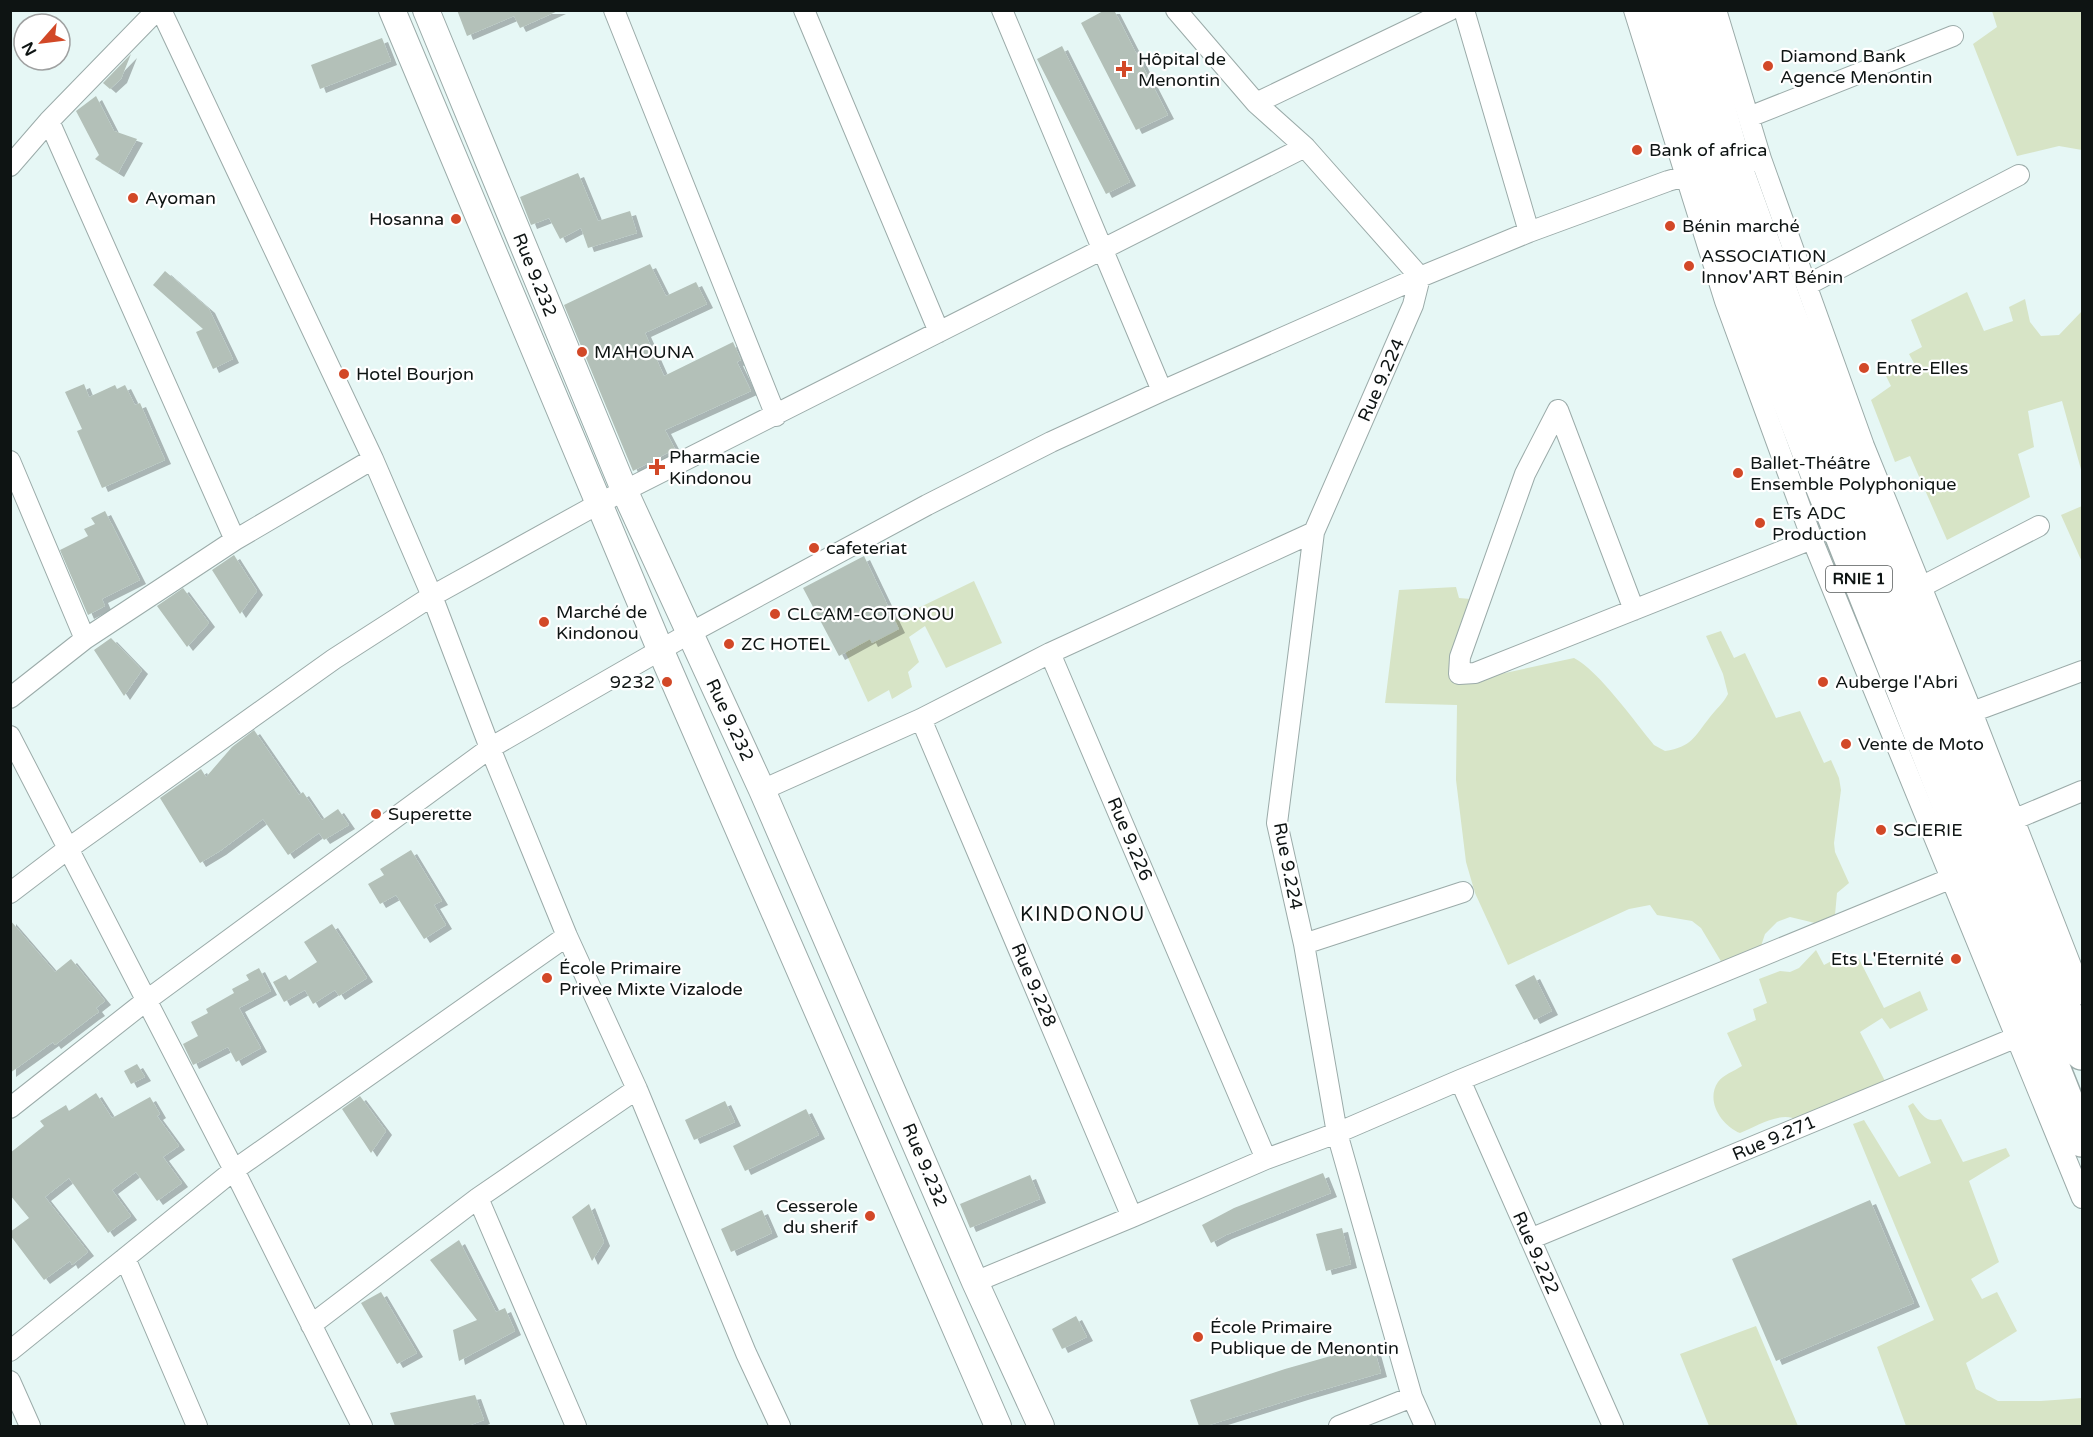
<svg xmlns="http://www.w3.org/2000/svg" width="2093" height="1437" font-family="'Varela Round',sans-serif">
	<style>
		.green { fill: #d7e4c6 }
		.building { fill: #b3c0b8; filter: url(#shadow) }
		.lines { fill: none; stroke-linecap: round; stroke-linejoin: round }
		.minor-casing { stroke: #9baba9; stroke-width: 22 }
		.tertiary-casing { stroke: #9baba9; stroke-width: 28 }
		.trunk-casing { stroke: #9baba9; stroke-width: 36 }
		.minor { stroke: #fff; stroke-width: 20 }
		.tertiary { stroke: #fff; stroke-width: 26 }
		.trunk { stroke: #fff; stroke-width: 33 }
		.poi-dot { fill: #d24827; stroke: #fff; stroke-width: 2 }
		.labels { text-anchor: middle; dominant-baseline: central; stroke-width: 4.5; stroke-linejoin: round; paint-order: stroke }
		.shield { fill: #fff; stroke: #565a5a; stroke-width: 1.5 }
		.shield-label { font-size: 16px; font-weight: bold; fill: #0e1413 }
		.poi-label { font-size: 18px; fill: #0e1413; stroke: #fff; text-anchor: start }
		.street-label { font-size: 18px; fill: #0e1413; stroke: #fff }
		.neighbourhood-label { font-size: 20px; letter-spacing: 1.5px; fill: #0e1413; stroke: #fff }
	</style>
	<defs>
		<filter id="shadow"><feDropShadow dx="6" dy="4" stdDeviation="0" flood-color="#0004"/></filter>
	</defs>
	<rect width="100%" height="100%" fill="#e6f7f5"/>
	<path class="green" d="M1992,11H2082V150L2059,146L2017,156L1973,44L1997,27Z
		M1967,292L1984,331L2013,321L2009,307L2025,299L2030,322L2041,336L2059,335L2082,311V473L2062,401L2028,411L2034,447L2018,454L2030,497L1947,540L1910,456L1895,462L1871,400L1891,386L1886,376L1914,363L1909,354L1922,347L1911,320Z
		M2082,506V562L2061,515Z
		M974,581L1002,643L946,668L925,626L909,637L919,662L908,672L912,687L892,699L889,690L868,702L842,645Z
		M1456,587L1459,598L1471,599L1455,669L1491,676L1574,658C1598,670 1635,722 1654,745L1665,751C1692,747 1694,737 1710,717C1716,709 1723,704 1728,694L1723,674L1706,636L1721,631L1734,658L1745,653L1776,718L1800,711L1824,763L1831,760L1839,778L1841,790L1834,843L1835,852L1849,883L1837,893L1835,915L1815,923L1790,917L1777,922L1765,934L1760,949L1722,963L1701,928L1692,921L1657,915L1650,905L1629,909L1508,965L1475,893L1466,862L1456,780L1457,705L1385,703L1399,590Z
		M1816,950L1824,965L1841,956L1847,965L1859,959L1884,1008L1920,991L1928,1010L1890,1029L1882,1018L1860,1032L1886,1083L1797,1120C1782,1110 1755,1127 1740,1133C1722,1126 1705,1101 1718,1082C1723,1075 1734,1071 1742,1066L1727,1033L1756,1020L1753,1009L1767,1003L1759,979L1780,971L1790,972L1799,968Z
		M1913,1103C1921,1114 1927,1124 1941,1119L1963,1162L2006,1148L2010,1156L1969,1181L1999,1262L1971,1279L1982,1299L1997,1292L2017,1331L1966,1363L1976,1389L1998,1401H2041L2082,1398V1426H1906L1877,1347L1934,1320L1853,1124L1864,1120L1899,1177L1931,1163L1908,1106Z
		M1756,1326L1798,1426H1709L1680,1354Z"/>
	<path class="building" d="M457,10H560L520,28L514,16L467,36Z
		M1105,10H1114L1168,115L1136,130L1081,23Z
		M382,38L391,61L320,89L311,65Z
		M1062,46L1130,182L1106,194L1037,59Z
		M131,54L121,79L110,89L103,83Z
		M96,96L114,131L137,139L118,173L95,159L99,155L76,111Z
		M578,173L598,221L630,211L637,233L588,248L581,228L560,239L549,218L531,225L520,197Z
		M650,264L666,296L696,282L707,304L645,333L664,376L733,342L741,360L737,362L751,391L665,430L675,449L633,471L564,305Z
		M165,271L209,309L233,359L213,369L196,332L203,329L153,285Z
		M84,384L89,397L115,385L117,389L125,385L135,405L140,403L165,460L102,488L77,431L82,429L65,392Z
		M105,511L140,580L102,599L105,606L88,615L60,550L88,536L84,529L95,524L91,518Z
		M234,555L257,591L240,614L212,570Z
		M864,556L899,629L872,643L870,639L839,656L803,588Z
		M183,588L209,623L187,647L157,606Z
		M111,638L142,670L124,696L94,650Z
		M254,730L299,795L303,792L322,820L338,809L349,825L324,840L319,833L288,855L263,819L220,851L200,863L160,798L201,769L206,777L232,747Z
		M411,850L442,901L434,905L446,925L424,939L396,895L380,904L368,884L384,875L380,869Z
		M10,920L55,972L71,959L105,1001L96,1008L99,1012L93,1016L55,1045L53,1042L10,1073Z
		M332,924L367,978L339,996L335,990L313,1004L305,990L284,1002L273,982L286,975L289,980L317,962L304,942Z
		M259,968L271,991L239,1008L261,1048L236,1062L228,1047L193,1065L183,1044L198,1036L191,1022L208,1013L206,1009L234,993L232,989L249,980L246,975Z
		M1534,975L1552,1011L1534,1020L1515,985Z
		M137,1064L145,1077L131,1084L124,1071Z
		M96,1093L112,1118L150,1097L160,1114L157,1116L179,1146L163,1157L182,1183L157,1201L136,1172L112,1190L131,1216L108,1233L69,1178L45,1197L88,1252L72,1265L70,1261L44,1280L10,1235V1232L29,1218L10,1195V1153L44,1126L40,1121L66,1105L69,1111Z
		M360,1096L386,1131L371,1153L342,1109Z
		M725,1101L735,1122L694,1140L685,1120Z
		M806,1109L819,1135L745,1171L733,1146Z
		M1323,1173L1331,1193L1226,1235L1211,1243L1202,1225L1234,1208Z
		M1030,1175L1040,1199L970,1228L960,1204Z
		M1870,1200L1914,1303L1776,1361L1732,1259Z
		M589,1204L604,1242L592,1261L572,1217Z
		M762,1210L772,1233L731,1252L721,1229Z
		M1342,1228L1351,1264L1326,1271L1316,1234Z
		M459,1240L496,1312L505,1308L515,1331L459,1361L453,1330L477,1320L430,1260Z
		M381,1292L417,1353L397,1364L361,1303Z
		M1076,1316L1087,1337L1062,1349L1052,1329Z
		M1373,1344L1381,1373L1302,1396L1206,1426H1199L1190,1400L1285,1369Z
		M475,1395L484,1420L468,1426H395L390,1413Z"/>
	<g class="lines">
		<defs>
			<path id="minor" d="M161,10L373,459L432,596L490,748L567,936L637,1089L746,1353L780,1426
				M614,10L776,416
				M804,10L939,332
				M1002,10L1162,391
				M1176,10L1256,103L1305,147L1420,277L1413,305L1314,532L1277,823L1304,944L1337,1133L1412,1397L1425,1426
				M1464,10L1529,232
				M1634,10L1725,301L1812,539L2082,1198
				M1716,10L1761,159L1864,446L1972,712L2082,994
				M1256,103L1450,10
				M1749,117L1953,36
				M49,121L235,540
				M10,166L49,121L157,10
				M1807,285L2019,175
				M1558,410L1525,474L1460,657L1459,674L1475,673L1812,539
				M1558,410L1634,610
				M10,461L85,639
				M1921,587L2039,526
				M1050,653L1266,1159
				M10,698L85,639L235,540L373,459
				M1972,712L2082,671
				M921,719L1132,1217
				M10,736L234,1170L362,1426
				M762,790L921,719L1050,653L1314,532
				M2013,820L2082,791
				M10,893L69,848L334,659L432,596L600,503L1305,147
				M1304,944L1463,892
				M1460,1080L1613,1426
				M10,1108L147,1000L490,748L690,633L927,505L1051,442L1162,391L1420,277L1529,232L1668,181L1703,171L1761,159
				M478,1198L576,1426
				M1530,1239L2017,1037
				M125,1258L197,1426
				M975,1282L1132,1217L1266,1159L1337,1133L1460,1080L1952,878
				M311,1325L478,1198L637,1089
				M10,1351L234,1170L567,936
				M10,1381L30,1426
				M1339,1426L1412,1397"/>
			<path id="tertiary" d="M392,10L660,649L998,1426
				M426,10L625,492L762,790L975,1282L1041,1426"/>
			<path id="trunk" d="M1657,10L1703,171L1723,230L1813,463L2082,1140
				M1691,10L1735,166L1788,312L1843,454L2082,1053"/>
		</defs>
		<use href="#minor" class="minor-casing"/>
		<use href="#tertiary" class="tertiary-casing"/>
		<use href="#trunk" class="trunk-casing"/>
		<use href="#minor" class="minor"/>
		<use href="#tertiary" class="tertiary"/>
		<use href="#trunk" class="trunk"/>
	</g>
	<g class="poi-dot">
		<circle cx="1768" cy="66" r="6"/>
		<path d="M1121 60h6v6h6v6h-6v6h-6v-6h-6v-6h6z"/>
		<circle cx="1637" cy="150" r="6"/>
		<circle cx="133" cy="198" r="6"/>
		<circle cx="456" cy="219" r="6"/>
		<circle cx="1670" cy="226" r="6"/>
		<circle cx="1689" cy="266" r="6"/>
		<circle cx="582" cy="352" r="6"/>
		<circle cx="1864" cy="368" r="6"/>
		<circle cx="344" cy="374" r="6"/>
		<path d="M654 458h6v6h6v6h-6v6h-6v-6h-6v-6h6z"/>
		<circle cx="1738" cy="473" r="6"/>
		<circle cx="1760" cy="523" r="6"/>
		<circle cx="814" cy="548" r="6"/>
		<circle cx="775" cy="614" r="6"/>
		<circle cx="544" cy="622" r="6"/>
		<circle cx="729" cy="644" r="6"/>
		<circle cx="667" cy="682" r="6"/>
		<circle cx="1823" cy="682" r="6"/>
		<circle cx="1846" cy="744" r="6"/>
		<circle cx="376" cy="814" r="6"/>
		<circle cx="1881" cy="830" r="6"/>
		<circle cx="1956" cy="959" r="6"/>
		<circle cx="547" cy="978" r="6"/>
		<circle cx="870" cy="1216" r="6"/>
		<circle cx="1198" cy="1337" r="6"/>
	</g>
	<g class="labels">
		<rect class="shield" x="1826" y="566" width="66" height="26" rx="4.5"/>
		<g class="shield-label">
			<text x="1859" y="579">RNIE 1</text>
		</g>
		<g class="poi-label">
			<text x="1780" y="56">Diamond Bank<tspan x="1780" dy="21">Agence Menontin</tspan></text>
			<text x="1138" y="59">Hôpital de<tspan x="1138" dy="21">Menontin</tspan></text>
			<text x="1649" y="150">Bank of africa</text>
			<text x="145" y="198">Ayoman</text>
			<text x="444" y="219" text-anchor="end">Hosanna</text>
			<text x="1682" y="226">Bénin marché</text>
			<text x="1701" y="256">ASSOCIATION<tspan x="1701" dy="21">Innov'ART Bénin</tspan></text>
			<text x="594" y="352">MAHOUNA</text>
			<text x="1876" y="368">Entre-Elles</text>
			<text x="356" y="374">Hotel Bourjon</text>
			<text x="669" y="457">Pharmacie<tspan x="669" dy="21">Kindonou</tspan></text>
			<text x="1750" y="463">Ballet-Théâtre<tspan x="1750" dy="21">Ensemble Polyphonique</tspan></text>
			<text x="1772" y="513">ETs ADC<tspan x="1772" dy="21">Production</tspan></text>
			<text x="826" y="548">cafeteriat</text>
			<text x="556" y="612">Marché de<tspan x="556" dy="21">Kindonou</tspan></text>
			<text x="787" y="614">CLCAM-COTONOU</text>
			<text x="741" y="644">ZC HOTEL</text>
			<text x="655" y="682" text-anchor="end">9232</text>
			<text x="1835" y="682">Auberge l'Abri</text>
			<text x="1858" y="744">Vente de Moto</text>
			<text x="388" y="814">Superette</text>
			<text x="1893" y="830">SCIERIE</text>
			<text x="1944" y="959" text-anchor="end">Ets L'Eternité</text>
			<text x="559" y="968">École Primaire<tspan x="559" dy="21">Privee Mixte Vizalode</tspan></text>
			<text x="858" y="1206" text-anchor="end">Cesserole<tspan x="858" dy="21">du sherif</tspan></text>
			<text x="1210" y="1327">École Primaire<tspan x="1210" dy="21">Publique de Menontin</tspan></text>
		</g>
		<g class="street-label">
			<text transform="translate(535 275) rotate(68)">Rue 9.232</text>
			<text transform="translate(1381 380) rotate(-66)">Rue 9.224</text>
			<text transform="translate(730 720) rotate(65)">Rue 9.232</text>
			<text transform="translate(1130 839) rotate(67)">Rue 9.226</text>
			<text transform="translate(1288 866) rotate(79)">Rue 9.224</text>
			<text transform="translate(1034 985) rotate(67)">Rue 9.228</text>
			<text transform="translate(1774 1138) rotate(-23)">Rue 9.271</text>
			<text transform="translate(925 1165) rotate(67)">Rue 9.232</text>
			<text transform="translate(1536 1253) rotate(66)">Rue 9.222</text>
		</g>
		<g class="neighbourhood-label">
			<text x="1083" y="915">KINDONOU</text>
		</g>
	</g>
	<rect width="2093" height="1437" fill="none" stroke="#0e1413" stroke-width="24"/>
	<g transform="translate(42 42) rotate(242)"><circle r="28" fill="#ffffff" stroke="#9fa1a1" stroke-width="1.5"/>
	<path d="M0-4.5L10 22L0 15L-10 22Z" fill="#d24827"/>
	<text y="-9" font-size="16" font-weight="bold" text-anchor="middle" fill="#0e1413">N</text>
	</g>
</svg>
